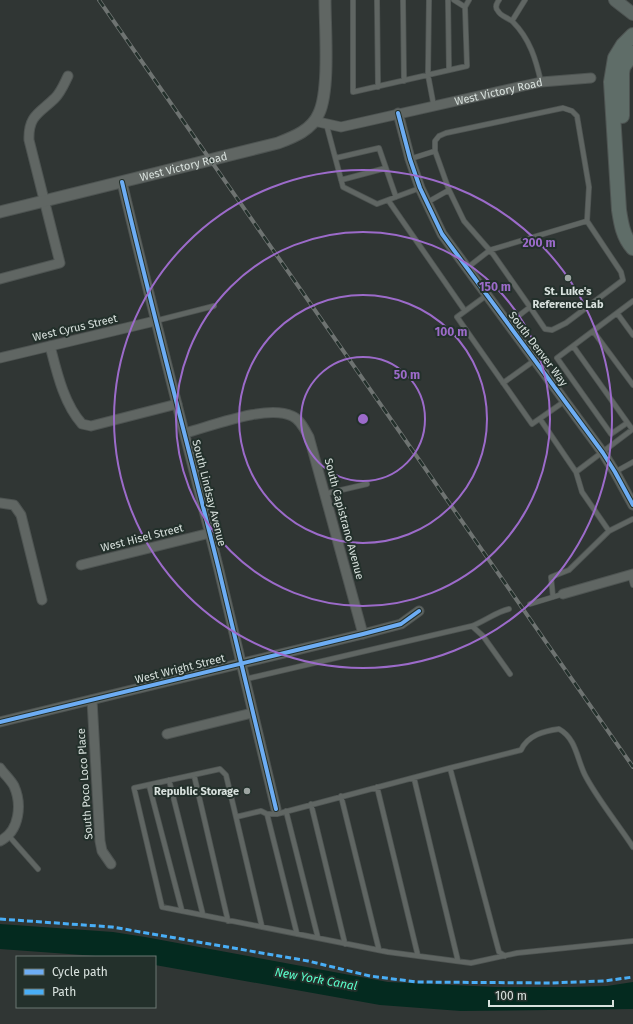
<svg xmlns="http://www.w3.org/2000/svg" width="633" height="1024" font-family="'Fira Sans',sans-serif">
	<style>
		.water { fill: #042a1f }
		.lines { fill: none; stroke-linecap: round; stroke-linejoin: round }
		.service-casing { stroke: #4e5452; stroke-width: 6 }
		.minor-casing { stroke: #4e5452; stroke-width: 11 }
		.tertiary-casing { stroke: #4e5452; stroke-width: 13 }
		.secondary-casing { stroke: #4e5452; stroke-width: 14 }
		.primary-casing { stroke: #4e5452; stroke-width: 16 }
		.service { stroke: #606663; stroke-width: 4.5 }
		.minor { stroke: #606663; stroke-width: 9 }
		.tertiary { stroke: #606663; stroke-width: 11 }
		.secondary { stroke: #5c6663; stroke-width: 12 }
		.primary { stroke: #5f6d68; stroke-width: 14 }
		.rail-casing { stroke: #6e7371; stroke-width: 4 }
		.rail { stroke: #23302b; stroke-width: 2.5; stroke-dasharray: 8; stroke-linecap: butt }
		.quiet { stroke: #49aef6; stroke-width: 3; stroke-dasharray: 6 3; stroke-linecap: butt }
		.cycleway-casing { stroke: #23302b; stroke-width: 6 }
		.cycleway { stroke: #6dadf4; stroke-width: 4 }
		.ring { fill: none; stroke: #9c6bca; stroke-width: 2 }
		.poi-dot { fill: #9da5a2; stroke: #23302b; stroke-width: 1.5 }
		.labels { text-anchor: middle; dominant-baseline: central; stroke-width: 4; stroke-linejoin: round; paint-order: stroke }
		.street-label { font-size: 11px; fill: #d8e1dd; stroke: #23302b }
		.poi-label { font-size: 11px; font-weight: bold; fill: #d8e1dd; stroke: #23302b }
		.water-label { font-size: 12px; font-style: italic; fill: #5affcc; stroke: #23302b }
		.centre { fill: #9c6bca; stroke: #23302b; stroke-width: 2 }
		.ring-label { font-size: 12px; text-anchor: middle; font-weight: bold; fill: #9c6bca; stroke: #23302b; stroke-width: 4; stroke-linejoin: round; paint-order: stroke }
	</style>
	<rect width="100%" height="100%" fill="#303634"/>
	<path class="water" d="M0,924L113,932L145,937L388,982L495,987H572L607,986L633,982V1009L461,1011L380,1005L155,965V957H110L0,949Z"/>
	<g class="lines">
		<defs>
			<path id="service" d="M353,0V92L467,66L465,7
				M377,0L378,87
				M403,0L404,81
				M429,0L428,75L434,107
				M448,0L449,70
				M454,0L465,7L469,0
				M499,0C496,4 495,8 498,11C501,17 508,17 513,22C530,39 536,60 541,82
				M512,21L525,0
				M326,123L343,187L377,204L420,188
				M336,158L379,148L396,197
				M410,159L435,151
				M341,180L386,168
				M388,200L465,311
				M426,203L449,190
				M467,268L490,250L587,221
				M487,295L457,317L532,424L565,401
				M617,313L633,335
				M155,321L214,306
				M508,324L530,307L545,329L552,330L566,323L623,280L621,272L587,221L589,187L577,116L572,111L563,108L446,133L439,136L435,141V151L449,190L464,221L493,254L530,307
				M593,331L633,385
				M573,346L632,429
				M503,383L535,360
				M540,419L576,472L633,429
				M627,423L611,434L557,358L633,301
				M576,472L582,492L609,531L633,519
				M615,472L633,462
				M324,494L367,484
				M630,574L633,585
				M553,597L551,577L569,570L609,531
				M530,604L563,594
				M472,626C485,621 496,612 509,609
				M246,679L472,626L483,636L510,674
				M450,768L521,750C528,735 544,731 559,729C577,739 577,761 586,777C599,801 618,824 633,847
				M194,775L228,921
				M414,778L458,961
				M169,780L203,915
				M149,785L182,911
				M377,787L418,956
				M341,796L379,950
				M311,804L345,944
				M286,811L318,938
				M277,812V814L450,768L499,952L505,956
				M267,814L297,934
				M277,814H267L261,811L236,817L226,775L220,769L134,788L162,907L388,952L471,963L517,953L633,941
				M236,817L262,927
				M8,835L38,869"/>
			<g id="minor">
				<path d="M398,113L410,159L420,188L442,234L603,453L615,472L633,505"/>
				<path id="s1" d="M314,121L341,127L541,82L591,78"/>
				<path d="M122,182C152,310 186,438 218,566C238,647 256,728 276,809"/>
				<path d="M0,279L60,263L29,140C28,115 40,113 55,98C61,92 64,84 68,76"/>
				<path d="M50,346C57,373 64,404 82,424L91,426L177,404"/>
				<path d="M0,358L155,321"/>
				<path d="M185,433C212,426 267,404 292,416C300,419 305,430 309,437L363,634"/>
				<path d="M0,503L14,505L21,515L42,600"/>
				<path d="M81,565L210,533"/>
				<path d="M563,594L633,574"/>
				<path d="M92,700L100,841L102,851L111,864"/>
				<path d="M0,722L363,634L401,624L419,611"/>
				<path d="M167,734L252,713"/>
				<path d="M0,768C4,774 10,779 14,786C22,804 20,831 0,841"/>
			</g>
			<g id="tertiary">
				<path id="s2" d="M0,212L278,143C294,137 312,130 319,113C330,89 325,28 325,0"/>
			</g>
			<path id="secondary" d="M615,0L633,14"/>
			<path id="primary" d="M633,35L623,45L615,58L611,82L619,210C621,223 623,237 633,248
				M622,116V73L623,67L633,53"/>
		</defs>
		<use href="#service" class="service-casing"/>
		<use href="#minor" class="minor-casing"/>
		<use href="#tertiary" class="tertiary-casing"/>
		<use href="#secondary" class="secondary-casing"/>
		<use href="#primary" class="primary-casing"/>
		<use href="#service" class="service"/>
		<use href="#minor" class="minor"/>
		<use href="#tertiary" class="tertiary"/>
		<use href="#secondary" class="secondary"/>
		<use href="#primary" class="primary"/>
		<defs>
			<path id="rail" d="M99,0L633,767"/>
		</defs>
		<use href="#rail" class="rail-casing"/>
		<use href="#rail" class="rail"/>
		<path class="quiet" d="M0,919L112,927L308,961L370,976L417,982L551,983L604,981L633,977"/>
		<defs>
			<path id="cycleway" d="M398,113L410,159L420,188L442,234L603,453L615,472L633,505
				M122,182C152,310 186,438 218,566C238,647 256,728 276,809
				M0,722L363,634L401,624L419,611"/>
		</defs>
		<use href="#cycleway" class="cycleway-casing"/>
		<use href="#cycleway" class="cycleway"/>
	</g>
	<g class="ring">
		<circle cx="363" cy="419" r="62"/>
		<circle cx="363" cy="419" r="124"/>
		<circle cx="363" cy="419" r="187"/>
		<circle cx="363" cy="419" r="249"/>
	</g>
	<g class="poi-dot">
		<circle cx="568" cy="278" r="4"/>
		<circle cx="247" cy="791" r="4"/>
	</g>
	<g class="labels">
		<g class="street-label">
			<text stroke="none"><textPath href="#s1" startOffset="189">West Victory Road</textPath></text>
			<text stroke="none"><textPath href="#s2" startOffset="189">West Victory Road</textPath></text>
			<text transform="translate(75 328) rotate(-13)">West Cyrus Street</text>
			<text transform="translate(538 349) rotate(53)">South Denver Way</text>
			<text transform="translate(209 493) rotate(76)">South Lindsay Avenue</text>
			<text transform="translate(344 519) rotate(75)">South Capistrano Avenue</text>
			<text transform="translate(142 538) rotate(-14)">West Hisel Street</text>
			<text transform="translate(180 669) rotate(-14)">West Wright Street</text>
			<text transform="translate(85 784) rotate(-94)">South Poco Loco Place</text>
		</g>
		<g class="poi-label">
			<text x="568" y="291">St. Luke's<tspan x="568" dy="13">Reference Lab</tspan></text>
			<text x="239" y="791" text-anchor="end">Republic Storage</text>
		</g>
		<g class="water-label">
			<text transform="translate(316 979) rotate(10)">New York Canal</text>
		</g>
	</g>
	<circle cx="363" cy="419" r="6" class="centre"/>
	<g class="ring-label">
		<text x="539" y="247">200 m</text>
		<text x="495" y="291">150 m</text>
		<text x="451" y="336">100 m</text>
		<text x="407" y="379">50 m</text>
	</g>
	<rect x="16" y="956" width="140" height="52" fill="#23302b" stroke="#6b7772"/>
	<rect x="24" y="969" width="20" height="6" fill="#6dadf4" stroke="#6b7772"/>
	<text x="52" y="976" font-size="12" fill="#d8e1dd">Cycle path</text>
	<rect x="24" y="989" width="20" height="6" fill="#49aef6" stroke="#6b7772"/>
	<text x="52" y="996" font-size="12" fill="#d8e1dd">Path</text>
	<path d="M489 1000v6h124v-6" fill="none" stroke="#d8e1dd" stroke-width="2"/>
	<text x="495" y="1000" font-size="12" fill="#d8e1dd" stroke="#23302b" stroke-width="3" paint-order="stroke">100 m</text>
</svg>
